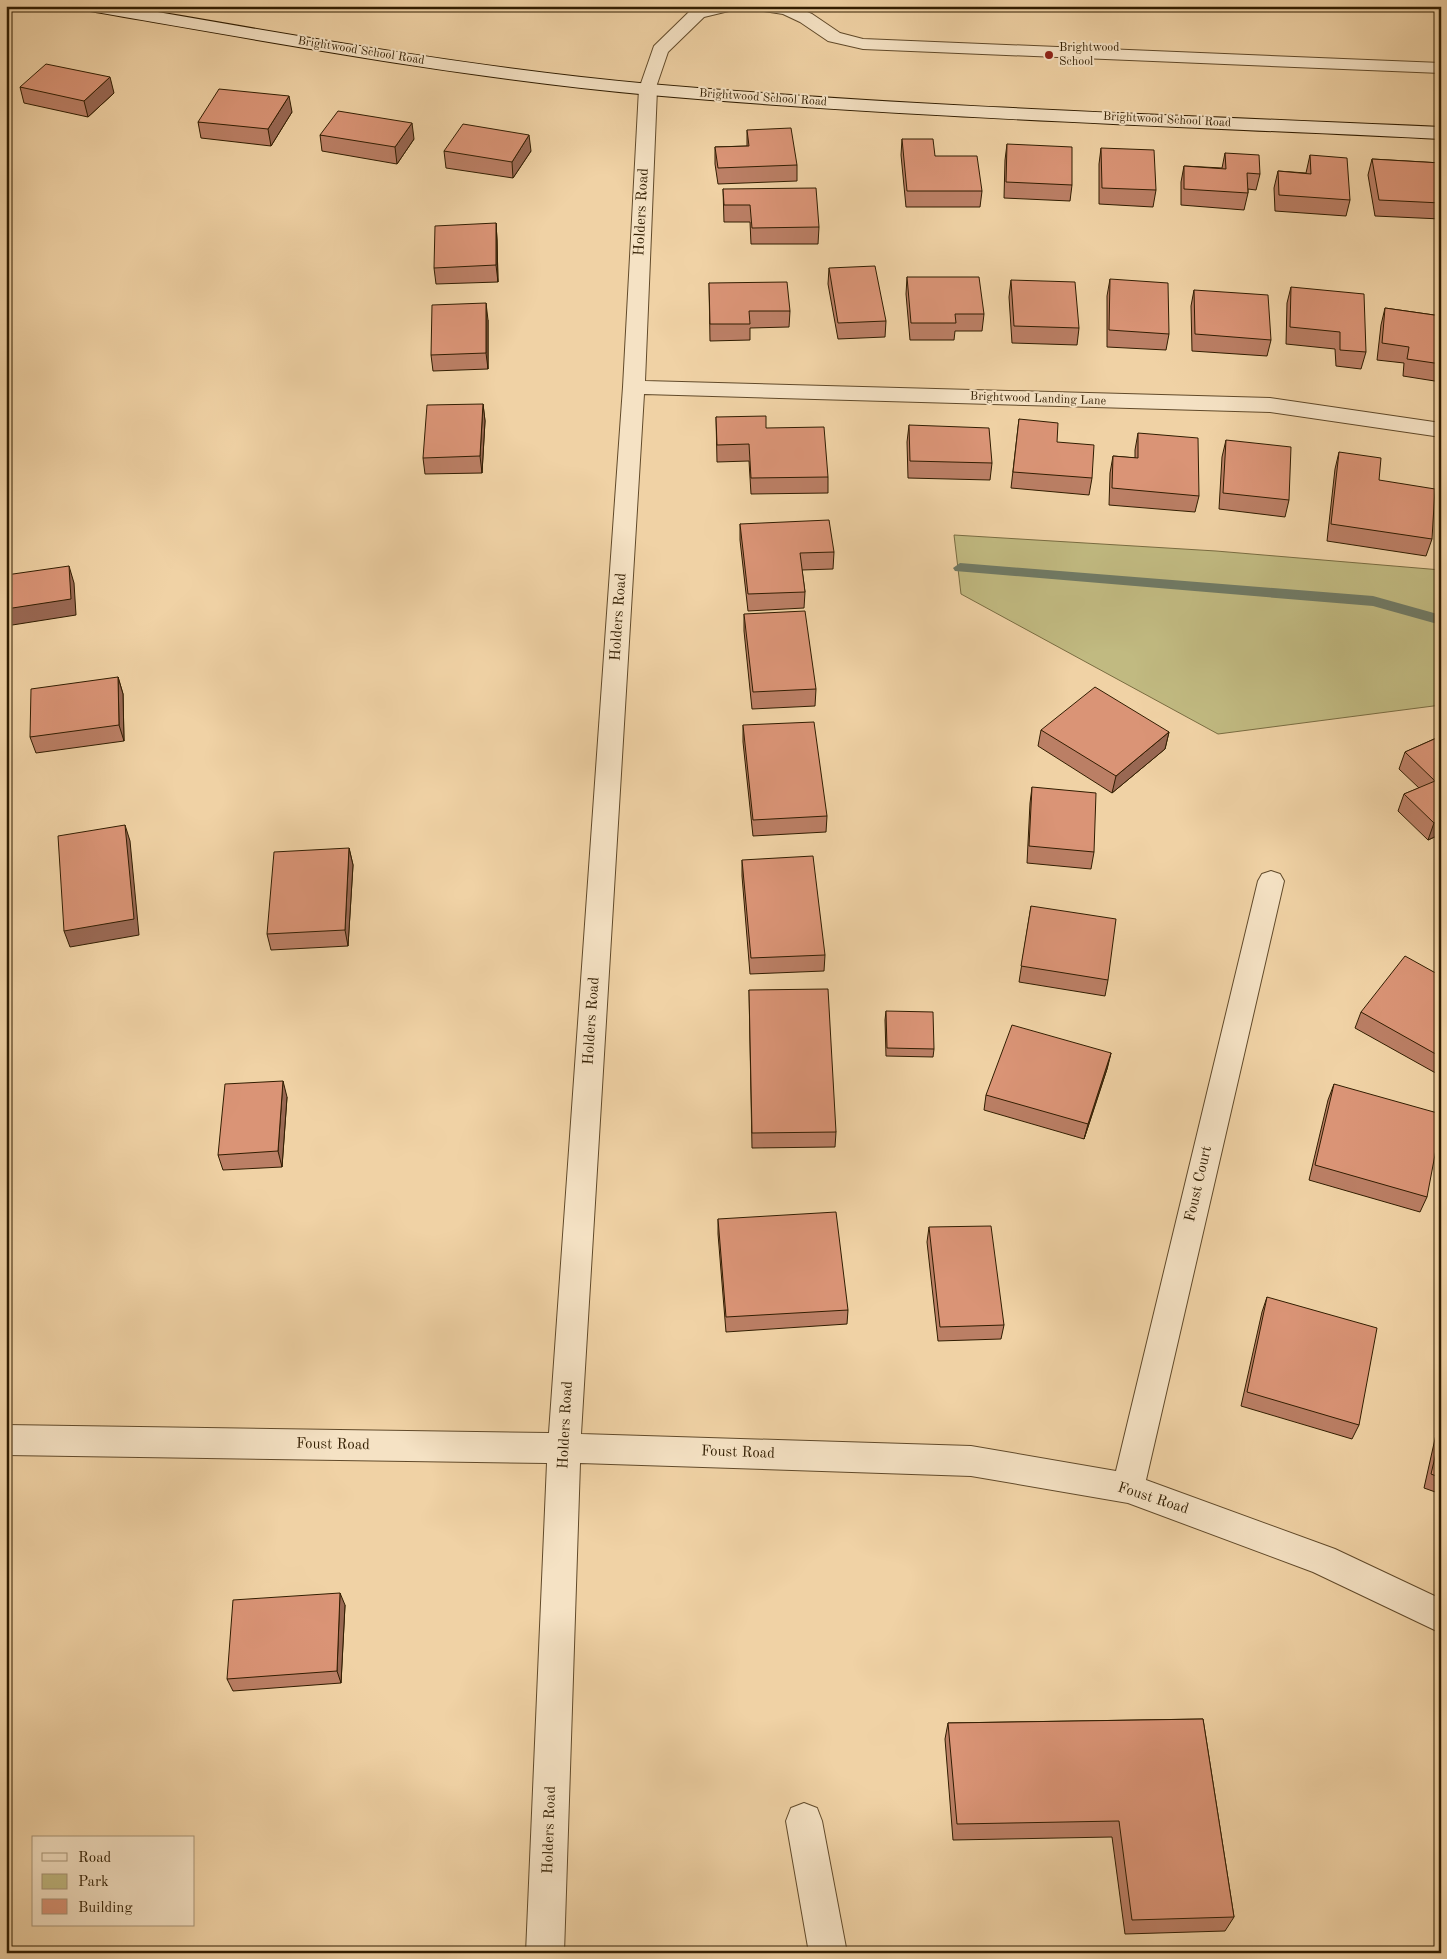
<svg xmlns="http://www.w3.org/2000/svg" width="1447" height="1959" font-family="'Old Standard TT',serif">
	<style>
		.green { fill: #c1ba81; stroke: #796c41 }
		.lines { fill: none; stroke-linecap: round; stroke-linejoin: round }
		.stream { fill: #707a65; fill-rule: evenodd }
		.service-casing { stroke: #614a2a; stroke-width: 2 }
		.minor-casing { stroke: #614a2a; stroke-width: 2 }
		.secondary-casing { stroke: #311d01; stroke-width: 2 }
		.service { fill: #f5e2c4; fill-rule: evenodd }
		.minor { fill: #f5e2c4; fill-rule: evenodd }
		.secondary { fill: #f5e2c4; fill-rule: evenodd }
		.wall { fill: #bb7f65; stroke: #311d01 }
		.shaded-wall { fill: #996853; stroke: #311d01 }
		.building { fill: #da9476; stroke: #311d01 }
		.poi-dot { fill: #8f2418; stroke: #f5e2c4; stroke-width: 2 }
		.labels { text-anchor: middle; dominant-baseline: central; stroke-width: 4; stroke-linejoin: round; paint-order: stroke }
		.far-poi-label { font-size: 12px; fill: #311d01; stroke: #f5e2c4; text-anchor: start }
		.far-street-label { font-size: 12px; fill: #311d01; stroke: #f5e2c4 }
		.street-label { font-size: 15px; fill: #311d01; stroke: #f5e2c4 }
	</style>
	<rect width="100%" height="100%" fill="#f0d2a5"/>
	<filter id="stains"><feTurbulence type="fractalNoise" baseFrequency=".004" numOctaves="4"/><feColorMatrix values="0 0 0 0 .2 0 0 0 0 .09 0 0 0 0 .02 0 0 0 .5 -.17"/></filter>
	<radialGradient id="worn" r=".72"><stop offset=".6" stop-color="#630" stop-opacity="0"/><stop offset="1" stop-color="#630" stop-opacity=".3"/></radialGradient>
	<path class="green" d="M954,535L1216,551L1441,570V705L1218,734L961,594Z"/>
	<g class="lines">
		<path class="stream" d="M960,563L1373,596L1441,615V625L1373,606L955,571L953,568Z"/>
		<defs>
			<path id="service" d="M704,6H736L733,10L704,17L668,52L654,93H642L639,89L654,46L692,9Z
				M755,6H793L812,14L840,33L863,39L1441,63V73L863,49L828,41L800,22L783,14L758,10Z
				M804,1803L817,1808L822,1821L847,1953H809L786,1821L791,1808Z"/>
			<path id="minor" d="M648,84L654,85L657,89L645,381L1270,398L1441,423V437L1270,412L644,394L581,1434L971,1446L1116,1471L1258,881L1262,874L1271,871L1280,874L1284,881L1146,1480L1335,1549L1441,1599V1633L1313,1572L1128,1503L971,1476L580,1463L564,1953H526L547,1463L6,1455V1425L549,1433L623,387L639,89L642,85Z"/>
			<path id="secondary" d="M81,6H123C298,36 473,68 650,84C913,107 1177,115 1441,127V139C1177,126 913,118 650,95C462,78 276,43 90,11L84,10Z"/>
		</defs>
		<use href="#service" class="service-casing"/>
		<use href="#minor" class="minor-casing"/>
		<use href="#secondary" class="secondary-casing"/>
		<use href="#service" class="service"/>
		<use href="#minor" class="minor"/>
		<use href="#secondary" class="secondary"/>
	</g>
	<path class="wall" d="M20,87L114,93L88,117L24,103Z
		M292,112L271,146L201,138L198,122Z
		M747,130L797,165V181L718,184L715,164V147L747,146Z
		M320,135L414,139L397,164L322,151Z
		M902,139L935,156L982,191L980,207H906L901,155Z
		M1007,144L1072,185L1070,201L1004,198L1005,160Z
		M1101,148L1156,190L1153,207L1099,204V164Z
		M444,151H531L513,178L446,168Z
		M1225,153L1260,174L1256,190L1248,189V193L1244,210L1181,205V182L1184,166L1222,168Z
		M1310,155L1350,200L1346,216L1275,211L1274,188L1278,171L1306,173Z
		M1372,159L1441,163V219L1375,216L1368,175Z
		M723,189L819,227L818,244H751L750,222H724Z
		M496,223L497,240L498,282L436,284L434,268Z
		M829,268L886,321L885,337L838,339L828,284Z
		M907,277L984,314L982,331H955L954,340H910L906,294Z
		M1110,279L1169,334L1166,350L1107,347V296Z
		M1011,280L1079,328L1077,345L1012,343L1009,297Z
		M709,283L790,311L789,327L750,328V340L710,341Z
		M1291,287L1366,352L1361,369L1336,366L1335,349L1286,344L1287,303Z
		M1194,290L1271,340L1267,356L1192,351L1191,306Z
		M1385,308L1441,316V382L1403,376L1404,363L1377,360L1381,325Z
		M488,320V369L433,371L431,355Z
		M483,404L485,421L482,473L425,474L423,458Z
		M716,417L766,428L828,477V493L751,494L749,461L717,462Z
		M1019,419L1057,442L1092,478L1089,495L1011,488Z
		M909,425L992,463L990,480L908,478L907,442Z
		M1138,433L1199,496L1195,512L1109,505L1110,473L1113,456L1135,458V450Z
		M1226,440L1289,500L1285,517L1219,509L1222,457Z
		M1339,452L1379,480L1432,539L1426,556L1327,541L1335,469Z
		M740,524L834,552L833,569L802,570L805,592L804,608L748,611L740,540Z
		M744,614L816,689L815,706L752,709L744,631Z
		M118,677L123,694L124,741L36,753L30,737Z
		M743,725L827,816L826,832L753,836L743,742Z
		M1041,730L1169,732L1165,749L1112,793L1038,746Z
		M1441,736V834L1428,840L1398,811L1404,794L1419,788L1399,769L1405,752Z
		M1032,787L1094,852L1091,869L1027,863L1030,803Z
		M349,848L353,865L348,946L271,950L267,934Z
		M742,860L825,955L824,971L750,974L742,876Z
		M1031,906L1108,980L1105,996L1019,982Z
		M1441,976V1076L1355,1028L1361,1012Z
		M749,990L836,1132L835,1147L752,1148Z
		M886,1011L934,1049L933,1057L886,1056L885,1020Z
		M1111,1053L1107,1069L1084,1139L984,1110L986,1095Z
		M1334,1084L1427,1197L1420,1212L1309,1180L1328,1100Z
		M287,1097L282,1167L223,1170L218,1155Z
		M718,1219L848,1310L847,1324L726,1332L718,1234Z
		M929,1227L1004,1325L1001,1339L938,1341L927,1242Z
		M1267,1297L1359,1425L1352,1439L1241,1406L1262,1312Z
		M1441,1412V1494L1424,1488Z
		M345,1605L341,1683L233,1691L227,1679Z
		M1203,1719L1234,1917L1225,1931L1125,1934L1112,1837L953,1840L945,1739L948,1723Z"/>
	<path class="shaded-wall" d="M110,77L114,93L88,117L84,101Z
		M289,96L292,112L271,146L268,129Z
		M412,123L414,139L397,164L395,147Z
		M529,135L531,151L513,178L512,162Z
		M496,223L497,240L498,282L496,265Z
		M486,303L488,320V369L486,353Z
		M483,404L485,421L482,473L480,456Z
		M69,566L74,583L76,615L6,626V609Z
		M118,677L123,694L124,741L119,725Z
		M1169,732L1165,749L1112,793L1116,776Z
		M1441,820V834L1428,840L1434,823Z
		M125,825L130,841L139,935L70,947L64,931Z
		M349,848L353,865L348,946L345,930Z
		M1111,1053L1107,1069L1084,1139L1088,1124Z
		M283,1081L287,1097L282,1167L278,1151Z
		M340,1593L345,1605L341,1683L337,1671Z"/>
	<path class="building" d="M46,64L110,77L84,101L20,87Z
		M219,89L289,96L268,129L198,122Z
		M338,111L412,123L395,147L320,135Z
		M463,124L529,135L512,162L444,151Z
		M791,128L797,165L718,168L715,147L749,146L747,130Z
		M902,139H933L935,156H977L982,191H907Z
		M1007,144L1072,147V185L1006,182Z
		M1101,148L1154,150L1156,190L1102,188Z
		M1225,153L1259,155L1260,174L1247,173L1248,193L1184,189V166L1226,169Z
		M1310,155L1347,158L1350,200L1279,195L1278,171L1311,174Z
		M1372,159L1441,163V203L1379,200Z
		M816,188L819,227L752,228L750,205H724L723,189Z
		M496,223V265L434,268L435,226Z
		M875,266L886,321L838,323L829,268Z
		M907,277H979L984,314H955L956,323H911Z
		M1110,279L1168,283L1169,334L1109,330Z
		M1011,280L1075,282L1079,328L1014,326Z
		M787,282L790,311H749L750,324H710L709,283Z
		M1291,287L1364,294L1366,352L1340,350V332L1290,327Z
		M1194,290L1268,295L1271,340L1195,334Z
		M486,303V353L431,355L432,305Z
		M1385,308L1441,316V364L1407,359L1409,347L1382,343Z
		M483,404L480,456L423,458L427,405Z
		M766,416V428L824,427L828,477L751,478L749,444L717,445L716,417Z
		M1019,419L1058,423L1057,442L1094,445L1092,478L1013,472Z
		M909,425L989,428L992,463L910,461Z
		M1138,433L1198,438L1199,496L1112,488L1113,456L1138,458Z
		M1226,440L1291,447L1289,500L1223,493Z
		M1339,452L1381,458L1379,480L1435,489L1432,539L1331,524Z
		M829,520L834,552L800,553L805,592L748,594L740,524Z
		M69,566L71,599L6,609V575Z
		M805,611L816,689L753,692L744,614Z
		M118,677L119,725L30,737L31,689Z
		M1095,687L1169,732L1116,776L1041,730Z
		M814,722L827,816L753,820L743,725Z
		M1441,736V820L1434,823L1404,794L1435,781L1405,752Z
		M1032,787L1096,793L1094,852L1029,846Z
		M125,825L134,919L64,931L58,836Z
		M349,848L345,930L267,934L274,852Z
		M813,856L825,955L751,958L742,860Z
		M1031,906L1116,919L1108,980L1021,966Z
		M1405,956L1441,976V1057L1361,1012Z
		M828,989L836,1132L752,1133L749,990Z
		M886,1011L933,1012L934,1049L887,1048Z
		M1012,1025L1111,1053L1088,1124L986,1095Z
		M283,1081L278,1151L218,1155L225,1084Z
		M1334,1084L1441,1114V1123L1427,1197L1315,1165Z
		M836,1212L848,1310L726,1317L718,1219Z
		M991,1226L1004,1325L940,1327L929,1227Z
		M1267,1297L1377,1328L1359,1425L1247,1392Z
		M1441,1432V1478L1431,1474Z
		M340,1593L337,1671L227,1679L233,1600Z
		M1203,1719L1234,1917L1132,1920L1119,1821L957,1824L948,1723Z"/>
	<circle class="poi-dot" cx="1049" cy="55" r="5"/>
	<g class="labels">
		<g class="far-poi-label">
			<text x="1059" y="48">Brightwood<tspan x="1059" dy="14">School</tspan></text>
		</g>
		<g class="far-street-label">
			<text transform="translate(361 51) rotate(9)">Brightwood School Road</text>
			<text transform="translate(763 98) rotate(4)">Brightwood School Road</text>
			<text transform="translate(1167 120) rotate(3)">Brightwood School Road</text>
			<text transform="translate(1038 399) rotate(2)">Brightwood Landing Lane</text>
		</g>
		<g class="street-label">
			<text transform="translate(642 212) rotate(-87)">Holders Road</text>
			<text transform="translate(619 617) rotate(-86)">Holders Road</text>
			<text transform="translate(592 1021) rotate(-86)">Holders Road</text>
			<text transform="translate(1199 1184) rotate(-77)">Foust Court</text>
			<text transform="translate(566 1425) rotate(-87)">Holders Road</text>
			<text transform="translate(333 1445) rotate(1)">Foust Road</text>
			<text transform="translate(738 1453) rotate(2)">Foust Road</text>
			<text transform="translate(1153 1499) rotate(18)">Foust Road</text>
			<text transform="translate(550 1830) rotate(-88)">Holders Road</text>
		</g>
	</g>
	<rect width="1447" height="1959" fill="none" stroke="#f0d2a5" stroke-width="25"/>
	<rect x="8" y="8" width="1432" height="1944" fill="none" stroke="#311d01" stroke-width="2.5"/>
	<rect x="12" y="12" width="1422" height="1934" fill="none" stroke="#311d01"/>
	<rect x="32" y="1836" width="162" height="90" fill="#f5e2c4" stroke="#a79376"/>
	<rect x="42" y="1853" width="25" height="8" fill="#f5e2c4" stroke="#a79376"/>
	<text x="78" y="1862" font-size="15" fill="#311d01">Road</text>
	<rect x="42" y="1874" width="25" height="15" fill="#c1ba81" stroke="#a79376"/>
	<text x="78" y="1886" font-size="15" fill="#311d01">Park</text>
	<rect x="42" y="1899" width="25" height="15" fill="#da9476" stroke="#a79376"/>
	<text x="78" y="1912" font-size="15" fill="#311d01">Building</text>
	<rect width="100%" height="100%" filter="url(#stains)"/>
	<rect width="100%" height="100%" fill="url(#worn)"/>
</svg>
